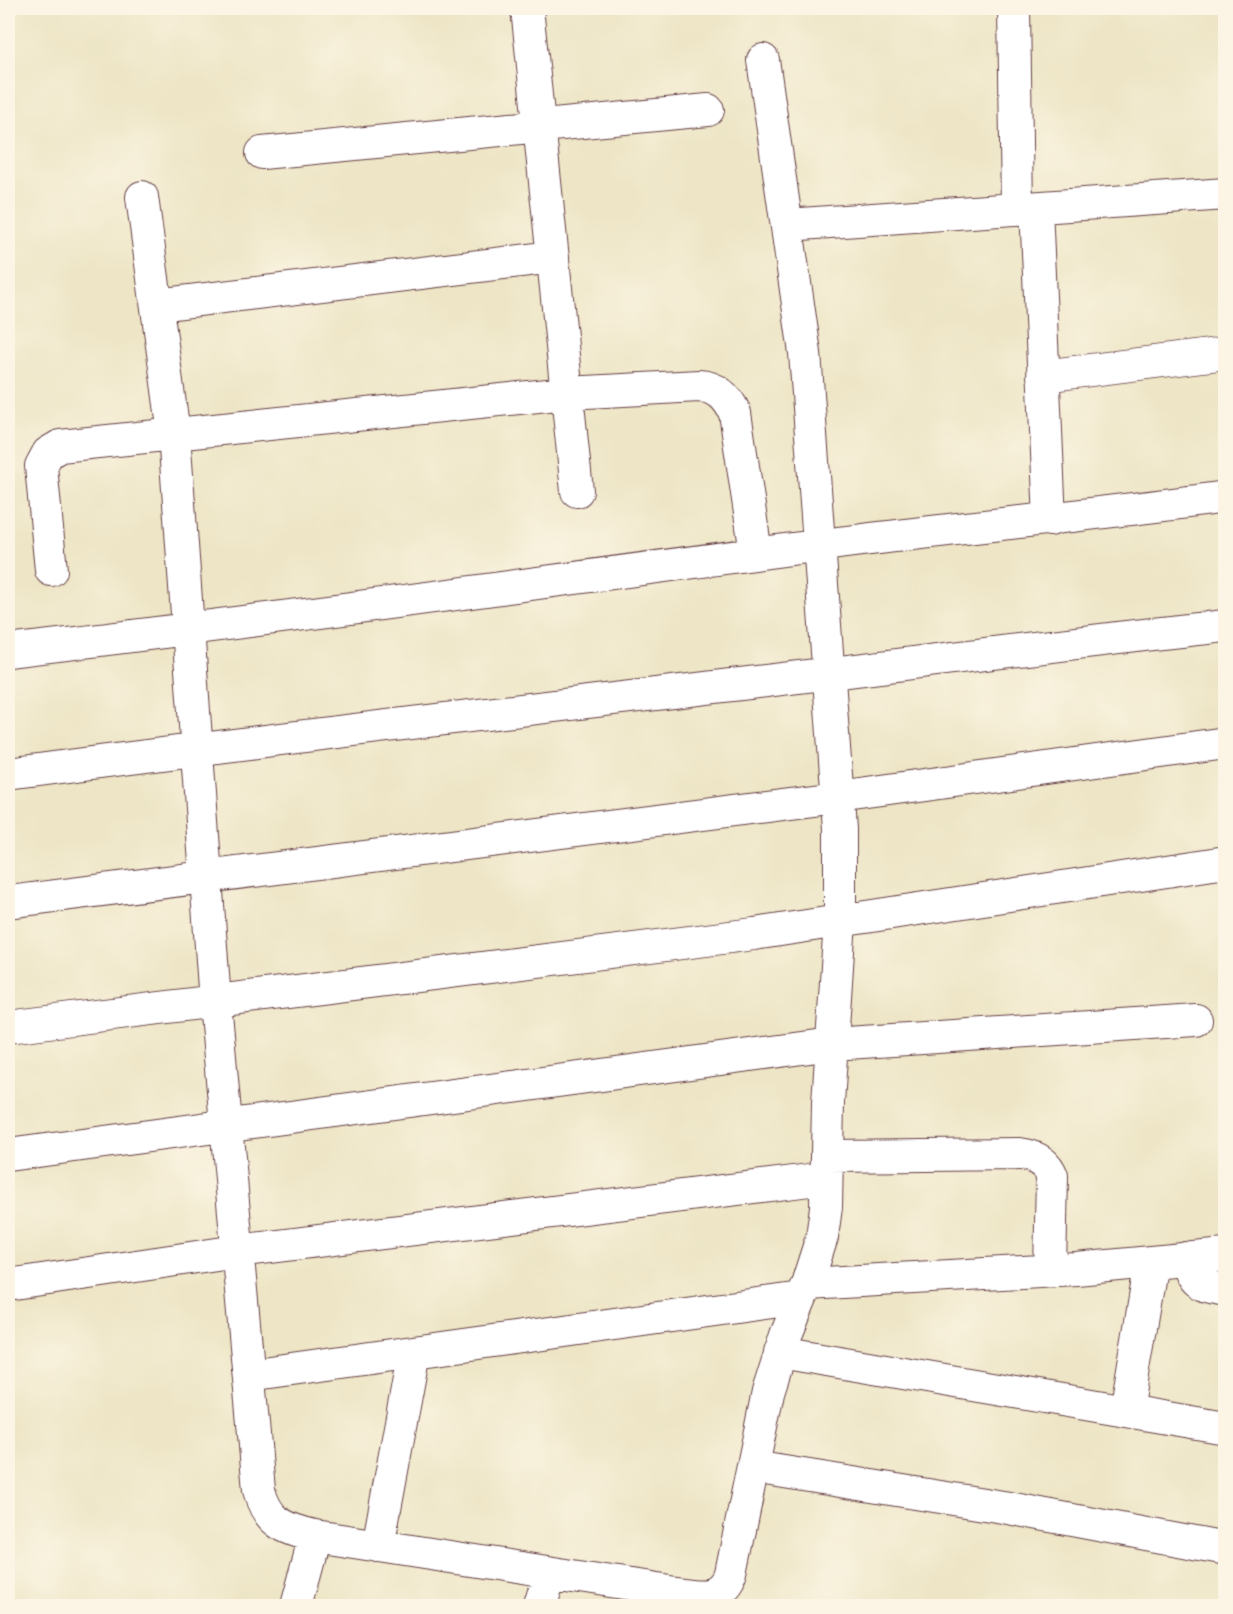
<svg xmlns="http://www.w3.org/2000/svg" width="1233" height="1614" font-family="Pangolin,sans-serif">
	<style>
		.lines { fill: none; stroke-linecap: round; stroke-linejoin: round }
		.minor-casing { stroke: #623d42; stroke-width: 34 }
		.minor { stroke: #fff; stroke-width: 32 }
	</style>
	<rect width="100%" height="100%" fill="#fcf5e5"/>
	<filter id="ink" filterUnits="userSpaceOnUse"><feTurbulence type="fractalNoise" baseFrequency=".0167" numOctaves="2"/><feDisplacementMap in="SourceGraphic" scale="12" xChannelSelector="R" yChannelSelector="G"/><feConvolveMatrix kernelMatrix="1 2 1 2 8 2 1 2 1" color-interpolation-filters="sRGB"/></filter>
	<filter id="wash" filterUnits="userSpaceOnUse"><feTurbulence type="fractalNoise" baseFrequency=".008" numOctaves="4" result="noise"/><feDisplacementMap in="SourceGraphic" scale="24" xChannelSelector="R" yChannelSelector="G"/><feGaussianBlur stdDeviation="1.35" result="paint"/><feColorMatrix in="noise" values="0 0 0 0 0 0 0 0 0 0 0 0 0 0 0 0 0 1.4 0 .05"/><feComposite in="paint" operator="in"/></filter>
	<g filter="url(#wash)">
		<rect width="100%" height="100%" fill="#ede5c5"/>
	</g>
	<g filter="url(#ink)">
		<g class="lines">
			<defs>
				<path id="minor" d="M527,8L577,491
					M1014,8L1017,209
					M262,153L708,110
					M142,197L174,434L215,1002L259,1490C267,1522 284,1529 315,1536L676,1592C699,1594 722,1602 731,1574L768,1392L786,1335L807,1284L822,1237L826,1207L828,1103L840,921V829L805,353L763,60
					M1036,208L1050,520
					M787,225L1226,194
					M157,305L553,257
					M1043,376L1226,353
					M51,570L41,466L48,453L60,446L567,393L699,386C717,387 727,396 735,413L756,553
					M8,651C277,620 546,581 815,546C952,528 1089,516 1226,497
					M8,774C260,740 513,711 766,681C919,663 1072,642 1226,626
					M8,902L838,797L1226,743
					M8,1027L754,934L1226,862
					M8,1155L832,1044L1196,1020
					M828,1156L1020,1154C1035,1156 1047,1162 1052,1176L1050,1270
					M1186,1258C1193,1286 1199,1285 1226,1290
					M807,1284L1076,1269L1226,1255
					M8,1285L237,1251L826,1178
					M780,1352L1226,1428
					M249,1375L801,1298
					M1126,1411L1151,1262
					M753,1467L1003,1507L1226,1549
					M378,1546L414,1352
					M296,1606L315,1536
					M539,1606L549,1573"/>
			</defs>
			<use href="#minor" class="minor-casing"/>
			<use href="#minor" class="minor"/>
		</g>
	</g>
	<rect width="1233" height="1614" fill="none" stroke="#fcf5e5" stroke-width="30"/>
</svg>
